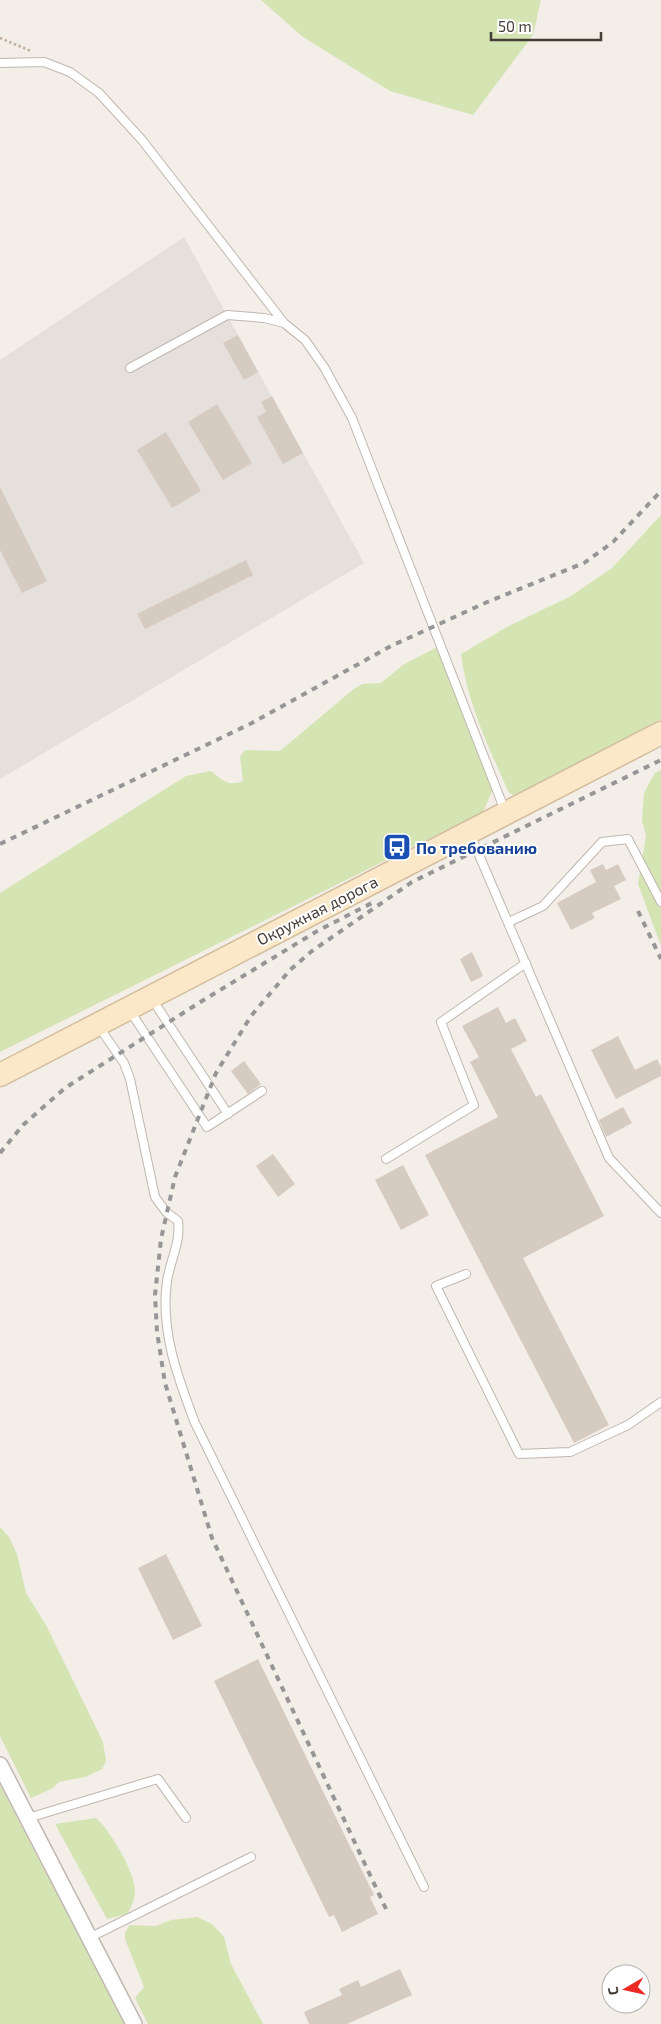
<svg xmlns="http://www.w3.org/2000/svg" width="661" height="2024" font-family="'Exo 2',sans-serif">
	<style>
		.industrial { fill: #e5e0dc }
		.green { fill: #d4e4b3 }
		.building { fill: #d6cbc1 }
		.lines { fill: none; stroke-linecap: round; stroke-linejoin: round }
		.lane-casing { stroke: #c0b7ae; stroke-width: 10 }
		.street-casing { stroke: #c0b7ae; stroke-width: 18 }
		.secondary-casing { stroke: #d2bd9d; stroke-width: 25 }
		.path { stroke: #beae9d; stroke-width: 2.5; stroke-dasharray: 2.5 2.5; stroke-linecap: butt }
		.lane { stroke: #fff; stroke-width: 8 }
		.street { stroke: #fff; stroke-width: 15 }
		.secondary { stroke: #fbe8c9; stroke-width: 22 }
		.rail { stroke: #969696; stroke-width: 4; stroke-dasharray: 6 6; stroke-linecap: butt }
		.labels { text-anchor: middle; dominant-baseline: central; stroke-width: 4; stroke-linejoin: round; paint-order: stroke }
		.transit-label { font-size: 16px; font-weight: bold; fill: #164399; stroke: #fff; text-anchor: start }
		.street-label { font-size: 16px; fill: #453e37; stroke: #fff }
	</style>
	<rect width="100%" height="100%" fill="#f3eee7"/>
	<path class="industrial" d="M184,237L364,563L0,779V360Z"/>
	<path class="green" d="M261,0H541L533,35L473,115L390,91L303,37Z
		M661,515V719L523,792L513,795L509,793C489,748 467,703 461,654L507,627L571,596L612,568Z
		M437,647L493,789L483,812L0,1052V893L186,776L211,771C222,780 228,787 243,781L240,757L245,750L280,751L355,688L363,684L381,683L403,665Z
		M661,770V946L638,884L646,836L642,820L644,793L655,773Z
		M0,1527L9,1537L17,1554L26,1593L46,1625L103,1742L106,1761L102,1769L85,1777L59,1782L53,1788L31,1798L0,1736Z
		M0,1785L124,2024H0Z
		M96,1818C111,1831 133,1870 135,1889C135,1898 132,1907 127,1914L107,1919L55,1824Z
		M197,1917L212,1924L224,1937L231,1964L263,2024H148L135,1998L144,1987L125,1939V1932L130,1925L156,1926L171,1920Z"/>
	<path class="building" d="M238,335L258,372L244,380L223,343Z
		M272,396L303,453L283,464L257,417L266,412L261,402Z
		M217,404L252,463L223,480L188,422Z
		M166,432L201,491L172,508L137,450Z
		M0,487L47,581L22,593L0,550Z
		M246,560L253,575L145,629L137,614Z
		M603,864L606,870L618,864L626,880L614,886L621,899L592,913L595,918L571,930L557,903L596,882L590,870Z
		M472,952L483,976L471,982L460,959Z
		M498,1007L506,1023L515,1018L527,1041L511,1049L536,1097L541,1094L604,1216L523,1258L609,1425L574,1443L425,1155L498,1117L470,1062L479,1057L462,1026Z
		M618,1036L635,1070L657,1059L661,1067V1076L616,1099L591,1050Z
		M244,1061L261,1084L248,1094L231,1071Z
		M623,1107L632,1123L606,1137L599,1120Z
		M273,1154L295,1184L278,1197L256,1166Z
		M403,1165L429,1215L401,1230L375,1180Z
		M166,1554L202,1626L173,1640L138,1568Z
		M258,1659L374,1895L370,1897L378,1914L342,1932L334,1915L329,1917L214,1681Z
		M400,1969L412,1995L347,2024H309L304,2012L342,1995L339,1989L358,1980L361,1987Z"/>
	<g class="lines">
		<defs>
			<path id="lane" d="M0,63L44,62L70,72L99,93L142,140L284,323
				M130,368L227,315L264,318L284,323L305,340L324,367L352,418L505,811
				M470,834L609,1158L661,1213
				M509,922L543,906L602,842L628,839L661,902
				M152,999L228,1114
				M130,1011L207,1127L262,1091
				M99,1027L124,1063L130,1079L155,1197L166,1212L178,1221C181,1242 170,1261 167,1281C160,1331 178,1378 195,1423L424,1887
				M386,1159L474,1105L441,1022L526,963
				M466,1274L436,1286L519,1454L570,1452L628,1425L661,1402
				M28,1818L158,1779L186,1818
				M89,1938L251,1857"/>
			<path id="street" d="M0,1765L134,2024"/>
			<path id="secondary" d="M0,1075L661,733"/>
		</defs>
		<use href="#lane" class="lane-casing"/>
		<use href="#street" class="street-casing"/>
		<use href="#secondary" class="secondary-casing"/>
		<path class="path" d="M0,38L31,51"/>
		<use href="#lane" class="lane"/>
		<use href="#street" class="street"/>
		<use href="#secondary" class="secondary"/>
		<path class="rail" d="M0,844L250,724L391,646L485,603L584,563L613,542L661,491
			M638,911L661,959
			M0,1153L23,1125L65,1088L202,1001L319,930L372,903
			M386,1909L212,1538L165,1383L157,1332L155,1295L161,1239L175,1177L216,1073L251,1016L290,970L312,951L412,882L661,760"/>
	</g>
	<defs>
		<symbol id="bus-square" viewBox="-11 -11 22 22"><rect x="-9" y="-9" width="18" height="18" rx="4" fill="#1a4fb4" stroke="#fff"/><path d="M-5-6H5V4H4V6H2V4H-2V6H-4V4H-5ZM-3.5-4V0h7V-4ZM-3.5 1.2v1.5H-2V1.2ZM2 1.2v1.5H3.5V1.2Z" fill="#fff"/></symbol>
	</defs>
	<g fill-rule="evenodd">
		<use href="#bus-square" x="381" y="831" width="32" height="32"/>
	</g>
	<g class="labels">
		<g class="transit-label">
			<text x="416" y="847">По требованию</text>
		</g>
		<g class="street-label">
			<text transform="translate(317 910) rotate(-27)">Окружная дорога</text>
		</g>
	</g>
	<g transform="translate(626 1989) rotate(261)"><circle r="24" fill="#ffffff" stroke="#b5b2af"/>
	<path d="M0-4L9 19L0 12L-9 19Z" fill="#ec2a25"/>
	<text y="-8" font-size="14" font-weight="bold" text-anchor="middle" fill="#453e37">С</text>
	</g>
	<path d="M491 32v8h110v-8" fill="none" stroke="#453e37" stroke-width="2.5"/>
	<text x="498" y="32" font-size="15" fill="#453e37" stroke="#ffffff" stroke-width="4" paint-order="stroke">50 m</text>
</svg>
